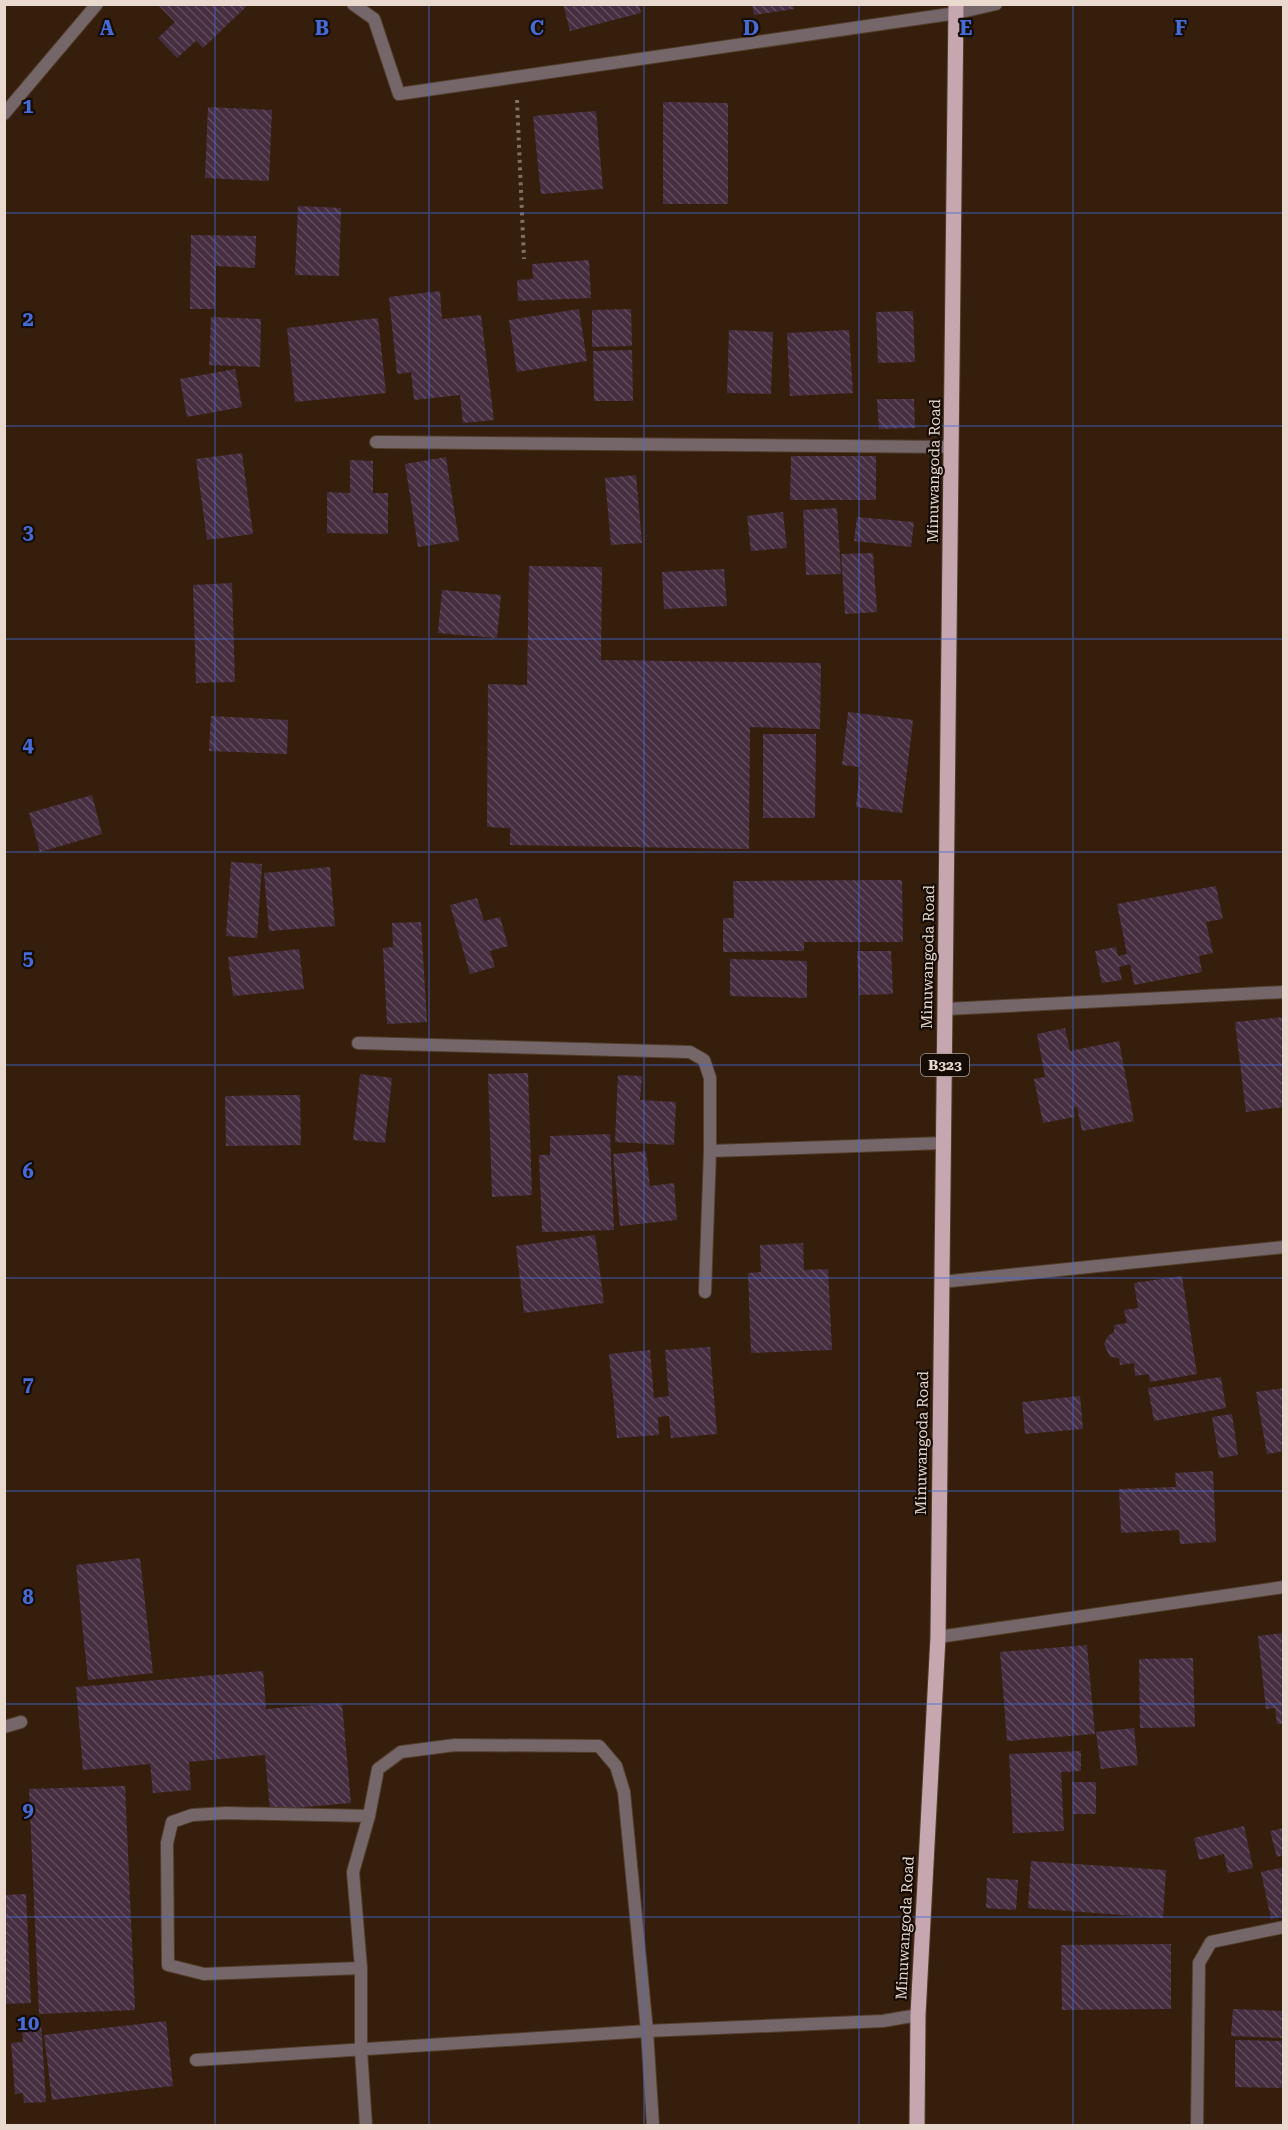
<svg xmlns="http://www.w3.org/2000/svg" width="1288" height="2130" font-family="'Roboto Serif',serif">
	<style>
		.building { fill: url(#building-back-hatch) }
		.lines { fill: none; stroke-linecap: round; stroke-linejoin: round }
		.lane-casing { stroke: #523d2b; stroke-width: 14 }
		.street-casing { stroke: #523d2b; stroke-width: 14 }
		.primary-casing { stroke: #523d2b; stroke-width: 17 }
		.path { stroke: #826f5f; stroke-width: 4; stroke-dasharray: 3 4.5; stroke-linecap: butt }
		.lane { stroke: #75666a; stroke-width: 12 }
		.street { stroke: #75666a; stroke-width: 12 }
		.primary { stroke: #c7a7af; stroke-width: 15 }
		.grid { fill: none; stroke: #466ad6; stroke-width: 1.5; stroke-opacity: 0.55 }
		.labels { text-anchor: middle; dominant-baseline: central; stroke-width: 4.5; stroke-linejoin: round; paint-order: stroke }
		.shield { fill: #150c05; stroke: #a99c92; stroke-width: 1.5 }
		.shield-label { font-size: 14px; font-weight: bold; fill: #e9d9ce }
		.street-label { font-size: 15px; fill: #e9d9ce; stroke: #150c05 }
		.grid-label { font-size: 20px; text-anchor: middle; font-weight: bold; fill: #466ad6; stroke: #150c05; stroke-width: 4.5; stroke-linejoin: round; paint-order: stroke }
	</style>
	<defs>
		<pattern id="building-back-hatch" width="6" height="6" patternUnits="userSpaceOnUse" patternTransform="scale(1.5)"><rect width="6" height="6" fill="#462e41"/><path d="M-1 5l2 2M0 0l6 6M5-1l2 2" fill="none" stroke="#614c5b"/></pattern>
	</defs>
	<rect width="100%" height="100%" fill="#351f0c"/>
	<path class="building" d="M157,4H249L203,48L196,41L177,58L158,38L175,22Z
		M563,4H639L641,13L570,31Z
		M752,4H793L794,9L754,15Z
		M663,102L728,103V204H663Z
		M208,107L272,110L269,181L205,178Z
		M596,111L603,189L541,194L533,116Z
		M298,206L341,208L339,276L295,275Z
		M191,235L256,236L255,268L216,266L215,309H190Z
		M589,260L591,298L518,301L517,280L533,279L532,264Z
		M440,291L442,319L481,315L494,420L463,423L460,395L414,400L411,372L397,374L389,297Z
		M579,309L587,361L517,372L509,320Z
		M631,309L632,346L592,347V310Z
		M913,311L915,362L878,363L876,312Z
		M211,317L261,319L260,367L209,365Z
		M378,318L386,393L295,402L287,328Z
		M729,330L773,332L771,394L727,393Z
		M849,330L853,393L790,396L787,333Z
		M632,350L633,401H594L593,351Z
		M235,369L242,407L187,417L180,379Z
		M877,399H914L915,428L879,429Z
		M242,453L253,534L207,540L196,459Z
		M791,456H876V500H790Z
		M446,457L459,541L418,547L405,464Z
		M350,460L373,461V493H388V534L327,533V492L350,493Z
		M636,475L642,543L611,545L605,478Z
		M837,508L841,574L806,575L803,510Z
		M783,512L787,548L751,551L747,516Z
		M857,517L914,522L911,547L854,541Z
		M873,553L877,612L845,614L841,554Z
		M529,566L602,567L601,660L821,663L820,729L750,727L749,849L510,845V828L487,827L488,684L527,685Z
		M724,569L727,606L664,609L662,572Z
		M232,583L235,682L196,683L193,585Z
		M442,590L501,595L497,638L438,633Z
		M848,712L913,720L902,813L856,807L860,767L842,765Z
		M211,716L288,720L287,754L209,751Z
		M763,734H816L815,818H763Z
		M92,795L102,834L40,852L29,813Z
		M231,862L262,864L257,938L226,936Z
		M330,867L335,926L269,931L264,873Z
		M902,880L903,942H804V951L723,952V918H734L733,881Z
		M1216,886L1223,919L1206,922L1213,953L1199,956L1202,972L1134,985L1130,964L1119,967L1122,980L1102,983L1095,951L1116,947L1118,956L1127,954L1117,904Z
		M477,898L484,921L500,917L508,946L490,951L495,967L470,974L450,905Z
		M421,922L427,1022L387,1024L383,948L393,947L392,923Z
		M299,949L304,989L233,996L228,957Z
		M857,951H891L893,994L859,995Z
		M730,959L807,961V998L730,996Z
		M1284,1017V1107L1246,1112L1235,1022Z
		M1065,1028L1070,1051L1119,1041L1134,1121L1082,1131L1077,1107L1073,1108L1075,1117L1043,1123L1034,1079L1045,1077L1037,1034Z
		M528,1073L532,1195L492,1197L488,1074Z
		M360,1074L392,1078L385,1143L353,1140Z
		M618,1075L642,1076L640,1100L676,1102L674,1145L615,1142Z
		M300,1095L301,1145L226,1146L225,1096Z
		M610,1134L614,1230L542,1232L539,1155H550V1136Z
		M646,1151L650,1186L674,1183L677,1220L620,1226L613,1154Z
		M595,1235L604,1303L524,1313L516,1246Z
		M803,1243L804,1270L828,1269L832,1350L751,1353L748,1273L761,1272L760,1245Z
		M1182,1276L1197,1374L1150,1382L1149,1374L1135,1376L1134,1363L1120,1365L1119,1358L1110,1357L1104,1344L1108,1336L1114,1332V1325L1127,1323L1124,1310L1138,1308L1134,1283Z
		M710,1347L717,1434L671,1438L669,1416L658,1417L659,1435L617,1438L609,1354L650,1350L654,1398L669,1396L665,1350Z
		M1221,1377L1226,1408L1154,1421L1148,1388Z
		M1284,1388V1451L1267,1454L1256,1392Z
		M1080,1396L1083,1429L1025,1434L1022,1402Z
		M1232,1414L1238,1455L1219,1458L1212,1417Z
		M1213,1471L1216,1542L1180,1544L1179,1530L1121,1533L1119,1489L1176,1487L1175,1473Z
		M140,1558L153,1673L88,1680L76,1565Z
		M1284,1633V1724H1277L1275,1708L1266,1709L1258,1636Z
		M1087,1645L1095,1734L1007,1741L1000,1652Z
		M1193,1658L1195,1727L1140,1728L1139,1659Z
		M263,1671L266,1709L342,1703L351,1803L270,1810L265,1755L189,1762L191,1790L153,1793L150,1764L83,1770L76,1687Z
		M1134,1728L1138,1765L1101,1769L1096,1732Z
		M1081,1751V1771L1061,1772L1064,1831L1013,1833L1009,1754Z
		M1072,1782H1096V1814H1073Z
		M125,1786L135,2010L39,2014L29,1789Z
		M1244,1826L1253,1868L1228,1873L1224,1854L1199,1860L1194,1838Z
		M1284,1828V1855L1277,1857L1270,1831Z
		M1031,1861L1166,1870L1163,1918L1028,1908Z
		M1284,1867V1916L1271,1919L1261,1872Z
		M987,1878L1018,1880L1016,1910L986,1908Z
		M26,1894L31,2003L4,2004V1895Z
		M1171,1944V2009L1062,2010L1061,1945Z
		M1233,2009L1284,2011V2038L1231,2036Z
		M41,2021L46,2102L24,2103L23,2093L15,2094L11,2043L23,2042L22,2029H26L25,2022Z
		M166,2021L173,2086L52,2100L44,2035Z
		M1235,2040L1284,2041V2088L1235,2087Z"/>
	<g class="lines">
		<defs>
			<path id="lane" d="M4,1727L21,1722
				M361,1968L204,1974L168,1965L167,1843L172,1822L192,1815L226,1813L369,1816
				M196,2060L647,2031L883,2021L918,2015
				M366,2126L361,2050V1968L353,1872L369,1816L378,1769L401,1752L455,1745L599,1746L616,1766L624,1792L647,2031L653,2126"/>
			<path id="street" d="M353,4L374,19L399,94L957,13L996,4
				M4,114L97,4
				M376,442L952,447
				M946,1009L1284,992
				M358,1043L690,1052L704,1060L710,1078V1151L705,1292
				M710,1151L944,1143
				M941,1282L1284,1247
				M938,1637L1284,1587
				M1197,2126L1199,1963L1211,1942L1284,1927"/>
			<path id="primary" d="M917,2126L918,2015L938,1637L956,4"/>
		</defs>
		<use href="#lane" class="lane-casing"/>
		<use href="#street" class="street-casing"/>
		<use href="#primary" class="primary-casing"/>
		<path class="path" d="M517,100L524,259"/>
		<use href="#lane" class="lane"/>
		<use href="#street" class="street"/>
		<use href="#primary" class="primary"/>
	</g>
	<path class="grid" d="M215,4V2126M429,4V2126M644,4V2126M859,4V2126M1073,4V2126M4,213H1284M4,426H1284M4,639H1284M4,852H1284M4,1065H1284M4,1278H1284M4,1491H1284M4,1704H1284M4,1917H1284"/>
	<g class="labels">
		<rect class="shield" x="921" y="1054" width="48" height="22" rx="4.5"/>
		<g class="shield-label">
			<text x="945" y="1065">B323</text>
		</g>
		<g class="street-label">
			<text transform="translate(934 471) rotate(-89)">Minuwangoda Road</text>
			<text transform="translate(928 957) rotate(-89)">Minuwangoda Road</text>
			<text transform="translate(922 1443) rotate(-89)">Minuwangoda Road</text>
			<text transform="translate(905 1928) rotate(-87)">Minuwangoda Road</text>
		</g>
	</g>
	<g class="grid-label">
		<text x="107" y="35">A</text>
		<text x="322" y="35">B</text>
		<text x="537" y="35">C</text>
		<text x="751" y="35">D</text>
		<text x="966" y="35">E</text>
		<text x="1181" y="35">F</text>
		<text x="28" y="113">1</text>
		<text x="28" y="326">2</text>
		<text x="28" y="539">3</text>
		<text x="28" y="752">4</text>
		<text x="28" y="965">5</text>
		<text x="28" y="1178">6</text>
		<text x="28" y="1391">7</text>
		<text x="28" y="1604">8</text>
		<text x="28" y="1817">9</text>
		<text x="28" y="2030">10</text>
	</g>
	<rect width="1288" height="2130" fill="none" stroke="#e9d9ce" stroke-width="12"/>
</svg>
